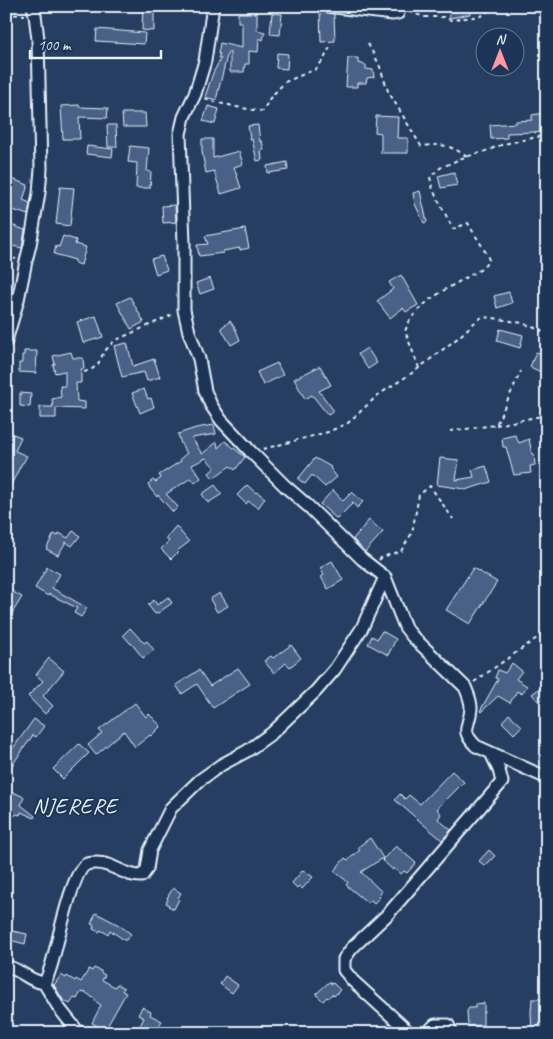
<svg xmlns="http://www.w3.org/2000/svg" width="553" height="1039" font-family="Caveat,sans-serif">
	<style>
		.building { fill: #496187; stroke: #e8f1f8 }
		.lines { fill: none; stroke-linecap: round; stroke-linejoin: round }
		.minor-casing { stroke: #e8f1f8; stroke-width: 15 }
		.path { stroke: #e8f1f8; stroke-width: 2; stroke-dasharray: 4 4; stroke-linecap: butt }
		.minor { stroke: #1d3557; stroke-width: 11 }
		.labels { text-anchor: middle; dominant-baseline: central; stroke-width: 4; stroke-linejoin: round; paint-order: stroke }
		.quarter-label { font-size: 22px; letter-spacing: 1px; fill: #e8f1f8; stroke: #1d3557 }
	</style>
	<rect width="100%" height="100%" fill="#263e61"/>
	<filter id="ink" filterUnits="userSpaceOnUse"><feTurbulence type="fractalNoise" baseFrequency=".02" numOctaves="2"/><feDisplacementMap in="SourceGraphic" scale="10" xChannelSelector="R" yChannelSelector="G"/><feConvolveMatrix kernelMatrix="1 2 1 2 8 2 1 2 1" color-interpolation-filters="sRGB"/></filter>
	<g filter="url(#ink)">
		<path class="building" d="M143,6H154V31L142,30Z
			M448,6H469L470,14L450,18Z
			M320,11L334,14L335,41L321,42Z
			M238,13H257V30L265,32L263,40L259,38L258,52L249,51V64H245L244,72H230V52H228L216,100L205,97L213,73L221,58H218L220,54H218L220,43L242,48V22H238Z
			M272,13L282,14L280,35L270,34Z
			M97,29L145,33L144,44L96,41Z
			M277,53L288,54L287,69L276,68Z
			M348,58H358V63L366,65V69L373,70L374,77L367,78L366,83H357V87H346Z
			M79,105V107L108,108L107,118L79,117L80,139H63L61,106Z
			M208,106L219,109L215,124L203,121Z
			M122,113H145L146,127H123Z
			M544,113L547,131L535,133V132L507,133V138L491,139L490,125L516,123V121L532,120V115Z
			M376,116L398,117L397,138H408V153H381V133L375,132Z
			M107,125H116L117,147H108Z
			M258,125L260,142L262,141L264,150H261L262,160L257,161L252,139H250L248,126Z
			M202,139H213V158L239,151L243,164L234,167L241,188L221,194L214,171L206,173L202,152Z
			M87,146L113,149L112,157L86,154Z
			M130,146L149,148L147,171L151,172L150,188H136L137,163L128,162Z
			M287,162L288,170L268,173L267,166Z
			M454,172L457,185L441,188L438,176Z
			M12,179L28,185L23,200L30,203L28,215L7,208L10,201H8L11,193L6,191Z
			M60,187L74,188L70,226L56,224Z
			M420,191L427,222L424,223L415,204L413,193Z
			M175,205L176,222L163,223L162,206Z
			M11,225L25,230L22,248L7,245Z
			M245,229L249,248L240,250V248L223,251V253L199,256L197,245L208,244L205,236Z
			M63,236L76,240L75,244L86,247L81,265L75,263V260L54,254L56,246L59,247Z
			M162,256L167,270L156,274L151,259Z
			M401,275L418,305L406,312L403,308L390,318L377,301L393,289L389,282Z
			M210,278L214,289L200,294L196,283Z
			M509,292L512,303L497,308L494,296Z
			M130,297L144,322L131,329L117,303Z
			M96,316L103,337L83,343L77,322Z
			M230,321L236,330L240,340L231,345L221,328Z
			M500,329L523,335L520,348L497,341Z
			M127,343L133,366L154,359L160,377L147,381L144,372L122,377L114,346Z
			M367,348L377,363L368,369L358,354Z
			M24,351H37L36,373L19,372V363H22V355H24Z
			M71,352L73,358H83L84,369H81V383H76L77,401L85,402V409L56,408V418H40V407H53L52,399L61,397L60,386H65V371L55,373L53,365L55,364L53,356Z
			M536,352L547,356V364L543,373L530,367Z
			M277,363L283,375L263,385L257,372Z
			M320,366L331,385L319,391L334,411L328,415L312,395L305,399L294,379Z
			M144,389L148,399L151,398L154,407L140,413L132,393Z
			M20,393L31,394L30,407L20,406Z
			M214,425L216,434L192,438L202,454L217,442L218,448L225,441L245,457L235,470L230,466L213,478L209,473L215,468L206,458L192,465L201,478L195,483L191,478L166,494L178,507L173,512L158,495L157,497L149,487H150L148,484L153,480L156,482L161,478L159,475L181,461L180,459L187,453L181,444L178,434L196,428Z
			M13,434L21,437L15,451L27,456L23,463H22L6,495V446L8,447Z
			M515,435L519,443L529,439L532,454H534L535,465L530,466L531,473L514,475L506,447H503L502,438Z
			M315,458L331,467L330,468L337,477L325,487L312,475L305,484L298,479Z
			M440,458L459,460L456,480L474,477L472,470L486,466L491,482L465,490V489L437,485Z
			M215,485L222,494L208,503L202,494Z
			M247,485L256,493L257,492L265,498L258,508L248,501L246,504L237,495Z
			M333,490L343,501L352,492L363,502L357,508L353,503L337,519L320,504Z
			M369,520L383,532L365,552L353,539Z
			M176,526L189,542L177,551L178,552L171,559L161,549L169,541L166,538Z
			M73,531L80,536L72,546L66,542L58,555L46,549L54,534L58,536L59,533L68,538Z
			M332,561L343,580L328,589L321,577L324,575L320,568Z
			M47,567L60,574L52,588L87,608L81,617L74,613L77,608L49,594L48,596L35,588Z
			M473,568L497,582L470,624L446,610Z
			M6,588L22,597L6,623Z
			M220,593L228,606L217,612L210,599Z
			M168,597L172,603L158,613H157L155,614L148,605L154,600L157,605Z
			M130,628L144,643L147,641L154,650L143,658L131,643V644L123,635Z
			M382,631L396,639L388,655L368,644L372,636L377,639Z
			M291,645L301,658L290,667L286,663L274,673L264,661L271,656L273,658Z
			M49,658L64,671L43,696L53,706L45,714L28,696L43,681L36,675Z
			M512,663L522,671L516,679L527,686L522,694L517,691L510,703L498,696L481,712L480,711L498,679L495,678L498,670L505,673Z
			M238,668L250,684L213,708L197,684L182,694L176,685L199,670L210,686Z
			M547,683V695L539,702L532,694Z
			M135,703L146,717L149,714L161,726L151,736L150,735L135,747L124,731L96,755L88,745L102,733L99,730Z
			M509,714L522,726L514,734L502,722Z
			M34,719L44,726L36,737L33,735L6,774V758Z
			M79,744L89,753L63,779L53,769Z
			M452,771L464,782L437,809L441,814L438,819L451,830L442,840L395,800L400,794L405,799L409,795L420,804Z
			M13,792L24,797L21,805L35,816L34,818L21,812L20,815L17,814L14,816L6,812V805Z
			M370,838L383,858L361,872L382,892L378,895L380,897L374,903L371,900L368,903L346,885L348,882L334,871L345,858L348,860L360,850L358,847Z
			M396,846L416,863L407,873L404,871L401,874L394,868L393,870L382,860Z
			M489,850L495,856L485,866L479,861Z
			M303,870L313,877L302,889L299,886L297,888L292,883Z
			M173,888L181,893L178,898L179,899L174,909L168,906L169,905L166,903L168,899L167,898Z
			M96,913L119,925L131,934L126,940H124L110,930L108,934L100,930L99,932L93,929L94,925L91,924Z
			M12,931L27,934L25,944L10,940Z
			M94,968L101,971V973L105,975L102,980L115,987L117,984L124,988L122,991L126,993L105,1030L92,1023L101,1005L95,1001L96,1000L85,992L84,993L81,992L77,999L74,998L70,1004L63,1000L54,985L61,975L66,978L67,976L75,981L76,979L81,982L89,969L92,971Z
			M225,976L238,985L232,993L220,984Z
			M329,982L332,984L333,983L340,990L334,996L332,994L328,998L327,997L323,1001L316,994Z
			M532,999H544L543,1031H539V1033H532L531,1012Z
			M484,1003V1012H483V1025L468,1026L467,1011L469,1008H475V1004Z
			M142,1007L151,1012L150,1015L162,1021L158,1027L156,1026L155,1027L151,1033H136L144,1018L138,1015Z"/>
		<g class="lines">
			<defs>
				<path id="minor" d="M327,6L393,14L398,13L399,6
					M6,341L18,300L26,261L30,245L39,193L41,169L38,39L35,15L33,6
					M385,577L405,627L412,636L465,687C468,694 471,700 471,708C470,727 459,729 476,746L547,778
					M6,966C20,969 30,982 44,983
					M44,983C48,978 48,974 50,969C57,950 71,870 87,864C89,863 92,863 95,863C112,862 125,877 142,876L147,869L150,850L171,808L200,780L221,765L247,751L272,733L316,691L335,669L362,628L385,577L362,559L308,506L285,486L251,452L221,420L211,405L205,391L199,359L189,332L184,310V244L180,134L184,117L195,94L205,61L213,6
					M44,983L59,1008L79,1033
					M410,1033L353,981L344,970V959L352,948L388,914L502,782L499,770L491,753
					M427,1033L435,1025H448L452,1033"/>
			</defs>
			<use href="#minor" class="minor-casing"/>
			<path class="path" d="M409,12L425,17H443L451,20L481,16L487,12L489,6
				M6,14L25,15
				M368,44L379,64L388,91L421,146C442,144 449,144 467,157
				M205,98C214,103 219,103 229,105C240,108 251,110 263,111L270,98L285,82L316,69L324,59L329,49L334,45
				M6,257L16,259
				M419,368L405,331L411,318L429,300L446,289L483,268L489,260C484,247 475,236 468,223L453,229L433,190L430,177L440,168L462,158L483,152L504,144L547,135
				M84,372L91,370L98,364L104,352L114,341L174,314
				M496,425L547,415
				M450,431L496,425L521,371
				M263,449L328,432L348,423L378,395L415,371L459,337L474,323L482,317L493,318L522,323L540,330L547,333
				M547,535L544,543L547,544
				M379,560L382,557L401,551L412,533L419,495L430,486L453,519
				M474,682L547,631"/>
			<use href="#minor" class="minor"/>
		</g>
	</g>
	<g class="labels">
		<g class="quarter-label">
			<text x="75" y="806">NJERERE</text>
		</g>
	</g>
	<rect width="553" height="1039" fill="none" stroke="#1d3557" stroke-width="25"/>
	<rect x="12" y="12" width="528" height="1014" fill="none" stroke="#e8f1f8" stroke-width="2" filter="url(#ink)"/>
	<g transform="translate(500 52)"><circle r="24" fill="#1d3557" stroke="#6e8097"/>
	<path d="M0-4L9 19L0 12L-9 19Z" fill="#ff9aa2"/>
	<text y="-8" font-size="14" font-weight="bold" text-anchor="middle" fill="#e8f1f8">N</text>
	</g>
	<path d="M30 50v8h131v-8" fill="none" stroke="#e8f1f8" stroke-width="2.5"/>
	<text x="38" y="50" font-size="15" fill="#e8f1f8" stroke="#1d3557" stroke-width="4" paint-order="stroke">100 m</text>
</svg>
